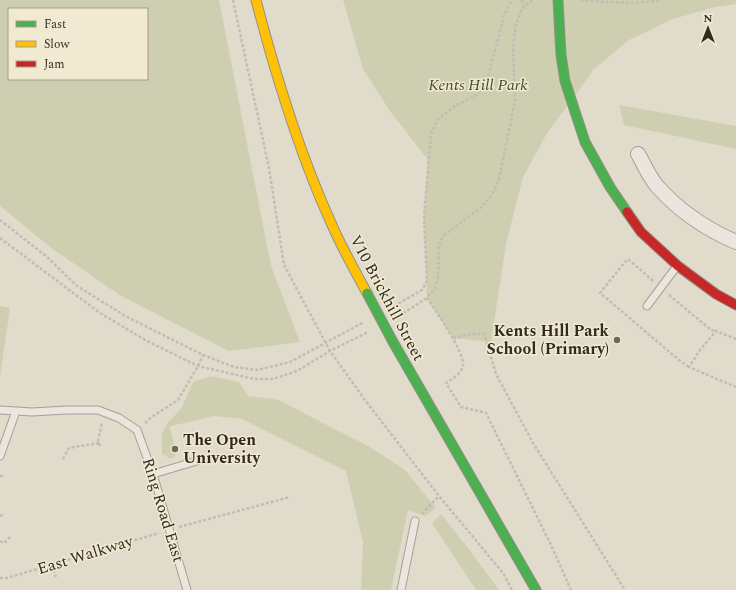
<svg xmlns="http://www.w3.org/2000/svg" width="736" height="590" font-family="Spectral,serif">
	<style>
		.green { fill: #cecfb0; fill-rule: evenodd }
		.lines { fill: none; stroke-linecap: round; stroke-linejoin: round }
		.lane-casing { stroke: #a6a095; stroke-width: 9 }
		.street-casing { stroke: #a6a095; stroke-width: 16 }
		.fast-casing { stroke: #959085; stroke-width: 11 }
		.slow-casing { stroke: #959085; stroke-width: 11 }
		.jam-casing { stroke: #959085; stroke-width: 11 }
		.path { stroke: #c2bdb4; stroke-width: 2.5; stroke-dasharray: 3 2; stroke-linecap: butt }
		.lane { stroke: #eae6dd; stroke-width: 7 }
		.street { stroke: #eae6dd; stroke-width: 14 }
		.fast { stroke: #4caf50; stroke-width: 9 }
		.slow { stroke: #ffc107; stroke-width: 9 }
		.jam { stroke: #c62828; stroke-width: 9 }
		.fast-bridge-casing { stroke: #959085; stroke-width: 11; stroke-linecap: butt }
		.fast-bridge { stroke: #4caf50; stroke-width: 9 }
		.poi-dot { fill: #70675c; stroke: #f1ead2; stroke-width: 1.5 }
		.labels { text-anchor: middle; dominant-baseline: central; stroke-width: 3; stroke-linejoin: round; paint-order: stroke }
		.park-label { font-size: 16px; font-style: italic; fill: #434e27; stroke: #f1ead2 }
		.street-label { font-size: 16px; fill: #33291f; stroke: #f1ead2 }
		.poi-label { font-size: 16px; font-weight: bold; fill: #33291f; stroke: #f1ead2; text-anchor: end }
	</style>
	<rect width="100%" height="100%" fill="#e1dbcc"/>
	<path class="green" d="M0,0H219L271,266L300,342L229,351L121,296L50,247L0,206ZM9,9H147V79H9Z
		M343,0H736V4L715,7L673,19L629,40L594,69L546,135L523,177L506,244L491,342L453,338L427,298L424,217L428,160L390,111L363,69Z
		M619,105L736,126V149L624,125Z
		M0,306L10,308L0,377Z
		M211,376L239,382L248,396L276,399L370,447L405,470L436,508L425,516L408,510L391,590H361L363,542L346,471L242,419L215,416L171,426L170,428L177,454L171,459L162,454V433L168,422L181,409L193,382Z
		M441,514L468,548L499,590H476L432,523Z"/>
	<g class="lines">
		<defs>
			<path id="lane" d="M647,306L677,266
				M0,410L32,412L67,410H98L119,418L137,430L153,474L187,590
				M0,456L16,411
				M153,474L200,460
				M401,590L415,521"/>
			<path id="street" d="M638,154C644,164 649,177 657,186C679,211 706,229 736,242"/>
			<path id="fast" d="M558,0L561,55L565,81L585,142L610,187L627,212
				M393,342L536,590"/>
			<path id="slow" d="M256,0C276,77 299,153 332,225C342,248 355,271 367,293"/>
			<path id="jam" d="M627,212L641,232L678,266L716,294L736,305"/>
		</defs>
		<use href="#lane" class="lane-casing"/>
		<use href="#street" class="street-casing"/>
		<use href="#fast" class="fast-casing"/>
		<use href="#slow" class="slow-casing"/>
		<use href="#jam" class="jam-casing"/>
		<path class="path" d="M233,0L269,168L284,265L330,351L365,400L439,496L503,573L512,590
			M521,0L525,5
			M581,0C607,2 635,5 661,0
			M0,220L46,256L77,286L127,317L203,355L234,367L257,370L290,362L364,322
			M0,238L100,313L147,341L198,366L254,379H273L297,371L330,351L368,332
			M653,281L628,259C618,270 609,282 600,293L679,360L689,367
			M669,295L711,330L716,331
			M427,298C435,310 465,352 463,366C461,374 452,379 446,383L461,407L486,413L551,545L571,590
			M394,306L422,290L427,281L424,217L431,134L438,119L455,106L477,95L487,81L504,15L512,0
			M399,316L427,298L435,288L438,277L439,246L443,236L483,206L492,195L499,179L515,101L513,46L516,25L522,8L532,0
			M453,338L470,334H484L496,374L533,443L625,590
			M736,339L716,331L700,350L689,367L736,387
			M145,423L153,416L178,400L198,366L203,355
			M100,446L98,441L102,423
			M63,459L69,448L99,443
			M0,476H3
			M422,514L439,496
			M0,516L5,514
			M179,527L290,497
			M0,541L4,543L11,536
			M52,565L56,577
			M0,578H7L159,533"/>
		<use href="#lane" class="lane"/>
		<use href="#street" class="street"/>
		<use href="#fast" class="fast"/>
		<use href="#slow" class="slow"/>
		<use href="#jam" class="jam"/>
		<defs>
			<path id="fast-bridge" d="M367,293L393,342"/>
		</defs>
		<use href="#fast-bridge" class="fast-bridge-casing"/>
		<use href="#fast-bridge" class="fast-bridge"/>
	</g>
	<g class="poi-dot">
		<circle cx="617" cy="340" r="4"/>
		<circle cx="175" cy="449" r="4"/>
	</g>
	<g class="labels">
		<g class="park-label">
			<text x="478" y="85">Kents Hill Park</text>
		</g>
		<g class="street-label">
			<text transform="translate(387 298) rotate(62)">V10 Brickhill Street</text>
			<text transform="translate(163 510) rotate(73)">Ring Road East</text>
			<text transform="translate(85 555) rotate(-17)">East Walkway</text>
		</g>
		<g class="poi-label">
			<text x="609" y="331">Kents Hill Park<tspan x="609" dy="18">School (Primary)</tspan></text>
			<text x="183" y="440" text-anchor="start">The Open<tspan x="183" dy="18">University</tspan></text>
		</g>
	</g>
	<rect x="8" y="8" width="140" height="72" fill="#f1ead2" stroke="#a59d8a"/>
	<rect x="16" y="21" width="20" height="6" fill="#4caf50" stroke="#a59d8a"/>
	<text x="44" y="28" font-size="12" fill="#33291f">Fast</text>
	<rect x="16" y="41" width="20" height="6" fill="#ffc107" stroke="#a59d8a"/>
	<text x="44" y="48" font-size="12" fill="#33291f">Slow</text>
	<rect x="16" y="61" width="20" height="6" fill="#c62828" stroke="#a59d8a"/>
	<text x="44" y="68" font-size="12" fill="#33291f">Jam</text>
	<g transform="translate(708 28)" stroke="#f1ead2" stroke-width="3" paint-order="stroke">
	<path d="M0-3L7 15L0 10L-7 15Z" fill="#33291f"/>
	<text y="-6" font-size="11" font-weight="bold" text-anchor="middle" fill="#33291f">N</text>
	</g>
</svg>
